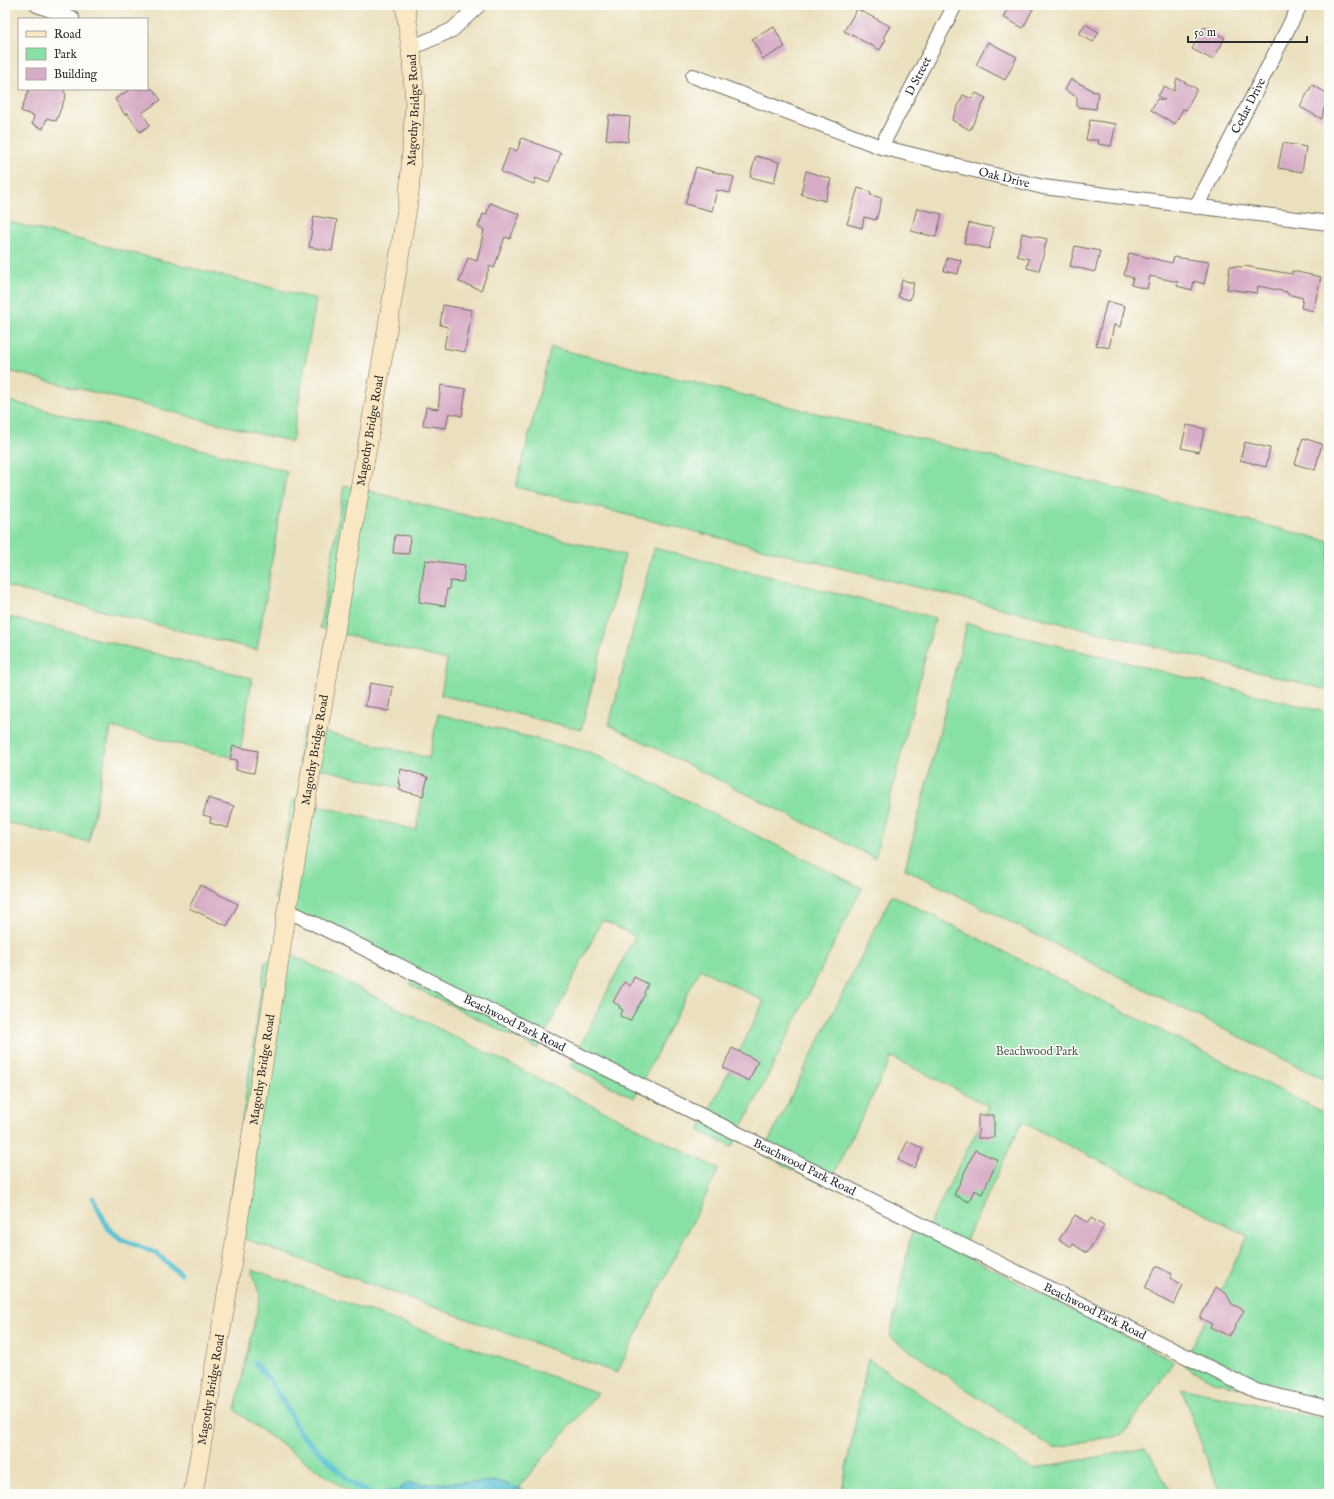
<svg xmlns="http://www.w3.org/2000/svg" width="1334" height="1499" font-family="'IM FELL English',serif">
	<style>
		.green { fill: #87e0a5; stroke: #598668 }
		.water { fill: #58c2d4; stroke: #427680 }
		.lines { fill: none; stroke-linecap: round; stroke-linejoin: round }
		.stream { stroke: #58c2d4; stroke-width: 5 }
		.building { fill: #d7acc6 }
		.minor-casing { stroke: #6e6a5e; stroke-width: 16 }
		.secondary-casing { stroke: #6e6a5e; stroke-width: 20 }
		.minor { stroke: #fff; stroke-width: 14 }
		.secondary { stroke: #fae7c3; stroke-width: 19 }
		.labels { text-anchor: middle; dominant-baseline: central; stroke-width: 3; stroke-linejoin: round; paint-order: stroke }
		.street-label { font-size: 12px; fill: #2b2b2b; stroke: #fdfcf7 }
		.park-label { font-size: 12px; fill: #476150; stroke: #fdfcf7 }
	</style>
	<rect width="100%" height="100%" fill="#fdfcf7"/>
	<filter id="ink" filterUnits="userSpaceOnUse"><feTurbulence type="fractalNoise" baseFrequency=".025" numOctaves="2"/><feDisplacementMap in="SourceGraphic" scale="8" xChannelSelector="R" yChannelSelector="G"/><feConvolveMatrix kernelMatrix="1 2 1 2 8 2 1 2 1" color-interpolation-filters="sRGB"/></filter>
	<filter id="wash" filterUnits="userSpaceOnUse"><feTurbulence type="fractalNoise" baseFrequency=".012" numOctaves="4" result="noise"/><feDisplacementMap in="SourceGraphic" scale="16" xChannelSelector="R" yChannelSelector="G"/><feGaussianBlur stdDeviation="0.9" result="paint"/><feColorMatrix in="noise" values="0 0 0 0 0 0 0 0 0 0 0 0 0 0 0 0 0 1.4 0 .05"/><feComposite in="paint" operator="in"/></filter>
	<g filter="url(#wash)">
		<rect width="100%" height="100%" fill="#ebe0be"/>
		<path class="green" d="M5,221L316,299L292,442L5,370Z
			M551,347L1329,541V690L516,487Z
			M5,400L287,471L257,650L5,586Z
			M344,485L625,555L581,730L441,695L447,660L320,628Z
			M654,548L935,618L875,858L609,725Z
			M5,616L252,678L239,759L111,727L89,842L5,822Z
			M967,623L1329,713V1082L905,869Z
			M438,714L592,753L862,888L732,1147L699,1131L764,1001L700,969L634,1098L570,1066L635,936L602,920L538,1049L410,985L414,977L287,915L275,898L292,799L416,830L423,794L298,763L304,727L429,758Z
			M892,895L1329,1115V1409L1215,1382L1183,1365L1248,1236L1022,1122L960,1253L1174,1361L1124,1434L1053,1448L890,1337L912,1230L924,1235L989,1106L892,1057L827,1187L762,1154Z
			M284,951L719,1169L617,1373L242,1238L231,1198L265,962Z
			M252,1269L598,1393L513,1494H352L243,1417L235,1410L260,1297Z
			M868,1359L1031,1469L1146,1448L1172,1494H841Z
			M1181,1388L1329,1420V1494H1220Z"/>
		<path class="water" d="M498,1481L534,1494H395V1492L409,1482L424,1484Z"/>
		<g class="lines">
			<path class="stream" d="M93,1198L108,1228L121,1239L156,1253L180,1274
				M255,1363L269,1379L286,1406L299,1432L354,1485L371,1494
				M383,1494L395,1492L407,1494"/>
		</g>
		<g id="blocks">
			<path class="building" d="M1010,5H1035L1023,28L1003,17Z
				M857,9L890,26L883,38L886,39L880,50L844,31Z
				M1085,24L1099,32L1093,42L1079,34Z
				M774,27L785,47L763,59L752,39Z
				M1204,27L1225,38L1213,60L1192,49Z
				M988,42L1017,57L1005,80L976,65Z
				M1177,78L1197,89L1186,110L1183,109L1175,124L1151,110L1157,99L1165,100L1158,96L1164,86L1174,91Z
				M1071,79L1092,90L1091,91L1098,92L1096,109L1077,107V97L1065,90Z
				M1312,85L1329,94V110L1324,108L1322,119L1300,107Z
				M29,89H63L66,95L56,121L47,118L43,129L32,124L34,116L21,111Z
				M131,89H153L161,100L142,113L150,125L140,132L127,113L125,115L115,99Z
				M976,93L986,98L970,130L952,120L963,95L972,99Z
				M609,115L630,117L628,142L606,139Z
				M1090,120L1116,124L1111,146L1098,144L1099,140H1086Z
				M522,138L561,153L549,183L536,178L534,184L503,173L501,171L510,148L517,151Z
				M1283,143L1306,147L1302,172L1278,168Z
				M756,156L779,162L774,183L750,177Z
				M696,167L734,177L730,193L717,190L712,211L685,204Z
				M806,171L831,179L825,201L801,194Z
				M858,188L871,192L870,195L882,198L876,220L864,217L862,228L847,224Z
				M490,203L520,214L510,239L505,237L494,268L490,266L481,290L459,282L468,258L477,261L484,230L478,227L483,214L486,215Z
				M917,208L942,214L936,237L911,231Z
				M314,216L337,220L332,251L309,247Z
				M969,223L994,228L989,249L964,243Z
				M1022,233L1047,239L1039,271L1027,268L1029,259L1017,256Z
				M1075,246L1100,251L1095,272L1070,266Z
				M1129,253L1172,263L1174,257L1209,262L1204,284L1194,281L1192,290L1177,286L1178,282L1150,276L1147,289L1131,285L1133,278L1124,275Z
				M947,257L961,260L958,274L944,271Z
				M1230,266L1243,267L1244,266L1292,274V271L1321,277L1313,311L1301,308L1303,298L1287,294V292L1258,286L1257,293L1227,289Z
				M902,280L914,283L910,300L898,297Z
				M1107,301L1125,306L1120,327L1114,325L1109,348L1096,345Z
				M443,305L472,310L465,352L444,348L448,327L440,325Z
				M441,385L466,389L462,416L449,413L446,428L423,425L426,407L438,409Z
				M1187,425L1205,429L1199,452L1181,448Z
				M1303,438L1322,444L1315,470L1295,464Z
				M1245,442L1270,448L1266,467L1240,460Z
				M395,535L410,536L409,554L393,553Z
				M425,560L465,565L463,582L450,581L449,589H447L445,606L419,602Z
				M370,683L393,687L389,711L365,706Z
				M233,746L258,751L254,773L236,770L237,760L230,759Z
				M401,769L428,777L423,796L399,790L401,784L398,783Z
				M208,798L234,806L228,828L210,823L211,817L203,815Z
				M200,885L238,904L227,926L189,908Z
				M634,977L648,984L644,993L645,994L630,1021L620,1016L623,1010L619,1008L620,1006L613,1002L624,982L630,986Z
				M732,1048L758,1061L749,1081L723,1068Z
				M978,1115H994V1138H978Z
				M908,1141L923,1149L914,1168L898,1160Z
				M975,1150L998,1160L982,1194L974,1190L969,1202L954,1195Z
				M1075,1215L1088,1223L1091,1218L1104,1226L1087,1253L1073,1244L1072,1247L1059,1240Z
				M1156,1266L1172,1274L1170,1278L1183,1285L1174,1305L1152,1294L1153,1293L1145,1288Z
				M1216,1287L1226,1293L1232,1304L1244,1310L1232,1333L1231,1332L1229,1336L1210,1327L1212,1324L1200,1318Z"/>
		</g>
	</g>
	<g filter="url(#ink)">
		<use href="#blocks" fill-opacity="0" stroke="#6e6a5e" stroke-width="1"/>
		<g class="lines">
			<defs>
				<g id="minor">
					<path d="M37,5L72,18"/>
					<path d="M411,48L452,30L479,5"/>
					<path id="s1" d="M693,76L881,147L1043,187L1329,223"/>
					<path id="s2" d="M881,147L955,5"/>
					<path id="s3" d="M1196,207L1300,5"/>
					<path id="s4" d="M287,910L1256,1391L1329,1408"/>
				</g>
				<g id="secondary">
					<path id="s5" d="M193,1494L224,1312L287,910L384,349L409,196L415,102L411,48L405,5"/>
				</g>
			</defs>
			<use href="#minor" class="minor-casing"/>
			<use href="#secondary" class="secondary-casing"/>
			<use href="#minor" class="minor"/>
			<use href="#secondary" class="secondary"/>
		</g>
	</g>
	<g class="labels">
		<g class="street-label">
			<text stroke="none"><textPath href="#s2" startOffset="80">D Street</textPath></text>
			<text stroke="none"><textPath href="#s3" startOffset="114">Cedar Drive</textPath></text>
			<text stroke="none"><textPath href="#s5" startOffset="1402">Magothy Bridge Road</textPath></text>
			<text stroke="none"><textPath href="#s1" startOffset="328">Oak Drive</textPath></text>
			<text stroke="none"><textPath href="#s5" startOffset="1078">Magothy Bridge Road</textPath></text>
			<text stroke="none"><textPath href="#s5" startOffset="754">Magothy Bridge Road</textPath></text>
			<text stroke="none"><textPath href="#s4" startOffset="254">Beachwood Park Road</textPath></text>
			<text stroke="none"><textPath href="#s5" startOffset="430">Magothy Bridge Road</textPath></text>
			<text stroke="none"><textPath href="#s4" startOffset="578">Beachwood Park Road</textPath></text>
			<text stroke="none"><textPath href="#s4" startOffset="902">Beachwood Park Road</textPath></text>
			<text stroke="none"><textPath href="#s5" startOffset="106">Magothy Bridge Road</textPath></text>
		</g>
		<g class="park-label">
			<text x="1037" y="1051">Beachwood Park</text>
		</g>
	</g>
	<rect width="1334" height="1499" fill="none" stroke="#fdfcf7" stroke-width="20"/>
	<rect x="18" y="18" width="130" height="72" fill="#fdfcf7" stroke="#a9a8a5"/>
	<rect x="26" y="31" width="20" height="6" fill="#fae7c3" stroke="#a9a8a5"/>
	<text x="54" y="38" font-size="12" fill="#2b2b2b">Road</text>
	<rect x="26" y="48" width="20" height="12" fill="#87e0a5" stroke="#a9a8a5"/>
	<text x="54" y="58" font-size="12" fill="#2b2b2b">Park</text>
	<rect x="26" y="68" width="20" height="12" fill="#d7acc6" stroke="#a9a8a5"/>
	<text x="54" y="78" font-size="12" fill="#2b2b2b">Building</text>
	<path d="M1188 36v6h119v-6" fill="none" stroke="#2b2b2b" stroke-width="2"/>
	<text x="1194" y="36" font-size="12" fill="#2b2b2b" stroke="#fdfcf7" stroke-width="3" paint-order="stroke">50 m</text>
</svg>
